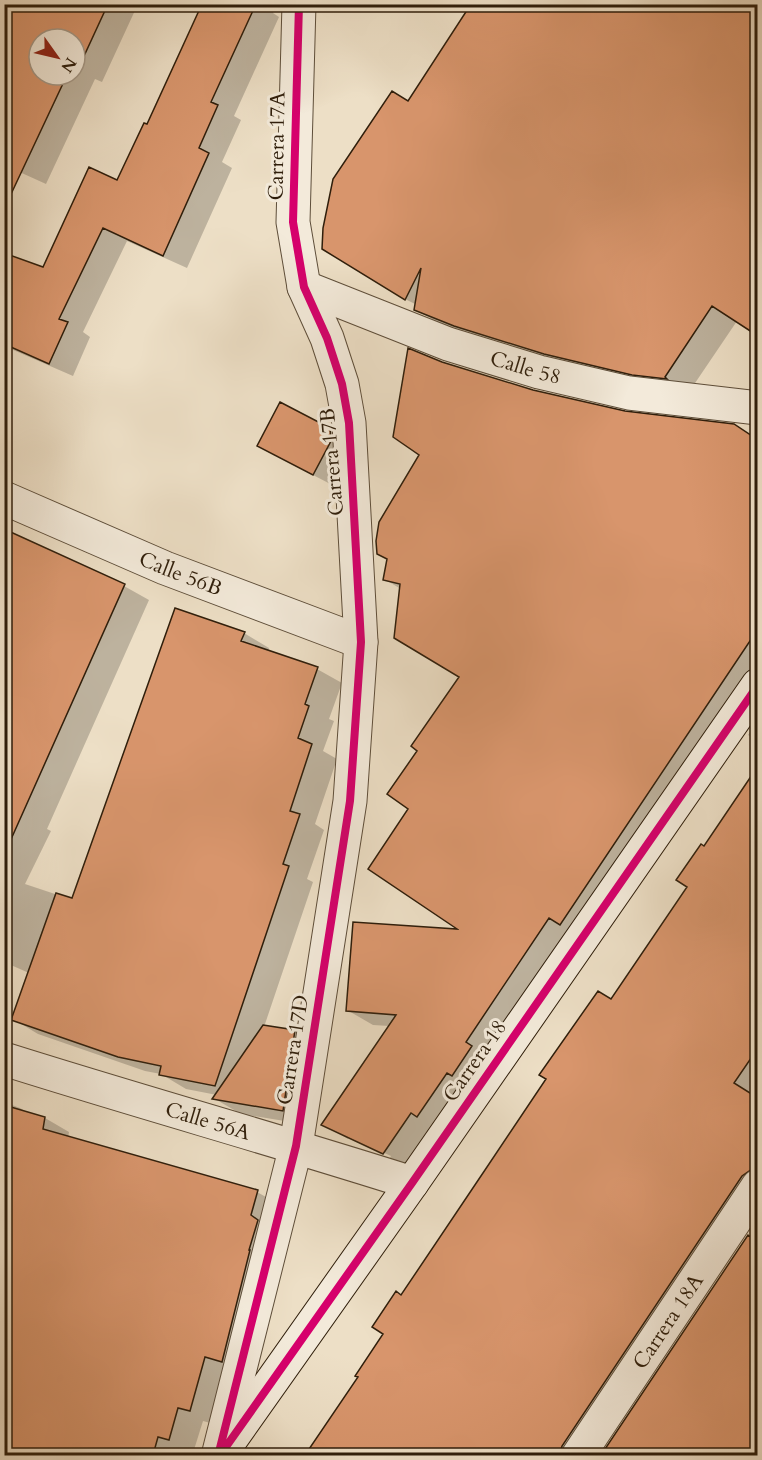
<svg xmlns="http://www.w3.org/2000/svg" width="762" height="1460" font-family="Cardo,serif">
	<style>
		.shadow { fill: #0003; fill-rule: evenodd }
		.building { fill: #d8956c; stroke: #2f1e0b; stroke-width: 1.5 }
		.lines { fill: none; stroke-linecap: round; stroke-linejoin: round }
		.street-casing { stroke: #5e4e3a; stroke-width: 35 }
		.secondary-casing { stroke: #2f1e0b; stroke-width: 35 }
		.street { stroke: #f3eada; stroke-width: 33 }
		.secondary { stroke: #f3eada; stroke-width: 33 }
		.cycleway-casing { stroke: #f3eada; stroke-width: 11 }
		.cycleway { stroke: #d6006c; stroke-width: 8 }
		.labels { text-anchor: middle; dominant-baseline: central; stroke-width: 6; stroke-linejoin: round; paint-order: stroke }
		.street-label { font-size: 21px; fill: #2f1e0b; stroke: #f3eada }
	</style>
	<rect width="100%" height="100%" fill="#eddfc6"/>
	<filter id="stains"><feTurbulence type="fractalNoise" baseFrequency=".00333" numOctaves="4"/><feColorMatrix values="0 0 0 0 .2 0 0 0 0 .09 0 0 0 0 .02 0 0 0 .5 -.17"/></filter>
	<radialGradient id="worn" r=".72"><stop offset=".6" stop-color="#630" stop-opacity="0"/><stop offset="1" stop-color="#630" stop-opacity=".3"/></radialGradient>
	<path class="shadow" d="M4,4H138L102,82L95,79L46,184L4,165ZM39,39H75V75H39Z
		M203,4H277L273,13L279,17L234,116L241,120L222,162L232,168L187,268L127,241L83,332L90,337L73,376L4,346V254L44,268L118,182L148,126Z
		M461,4H758L737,321L689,392L659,388L481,340L441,324L416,310L417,305L405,299L409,102L469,10Z
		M442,363L533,391L625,413L734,426L754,437L758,433V705L410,1168L390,1158L391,1156L348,1136V1139L323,1124L389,1026L373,1025L347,1010L462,931L411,808L420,750L461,676L401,589L384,579L421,455Z
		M329,429L356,445L340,489L286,461Z
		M4,530L124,586L149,600L47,829L51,831L25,884L73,900L244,633L269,648L268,652L317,669L342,683L329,719L334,721L323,751L337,759L315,824L324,830L307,879L313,882L264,1027L295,1031L322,1046L309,1125L241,1114L215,1099L217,1095L186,1089L161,1074L145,1071L38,1034L13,1019L29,973L4,962Z
		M758,721V741L748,735Z
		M758,769V1207L592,1456H306L360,1377L385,1334L402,1296L612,1001L689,886L704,848Z
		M4,1102L20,1108L30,1114L45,1118L69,1132L68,1138L257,1192L282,1206L214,1424L203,1421L193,1453L190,1452L189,1456H4Z
		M758,1223V1456H603Z"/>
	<path class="building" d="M4,4H108L78,69L75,68V39H39V75H67L4,209Z
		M202,4H256L211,102L218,105L199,148L209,153L163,256L103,228L59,319L68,322L49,364L4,344V253L43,267L89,167L117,180L144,123L147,124Z
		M471,4H758V336L712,306L665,377L667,379L632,375L544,354L454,326L414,310L421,268L405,300L322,249L323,228L333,179L392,91L408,101Z
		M408,348L442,362L533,390L625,411L734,424L758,440V629L560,925L549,918L466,1042L472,1046L452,1076L447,1073L417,1117L411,1113L383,1154L321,1125L396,1015L346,1011L353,922L457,929L368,869L408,809L387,794L417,751L411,746L459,677L394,638L400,584L383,580L387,559L377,554L376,541L379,522L419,455L393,437Z
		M280,402L330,428L331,441L313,475L257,446Z
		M4,529L125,584L4,855Z
		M175,608L245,632L241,641L318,667L305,704L309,706L298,738L312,744L290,811L300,814L283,864L289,866L215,1086L159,1075L161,1066L118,1057L11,1020L56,893L72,898Z
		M758,766V1048L734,1083L758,1098V1161L752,1169L742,1176L562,1446L559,1455H305L358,1377L355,1376L383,1334L372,1327L396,1291L401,1295L487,1167L546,1079L539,1075L598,991L611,999L687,887L676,880L701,844L704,846Z
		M263,1025L295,1030L283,1111L212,1099Z
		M4,1105L45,1117L43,1129L258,1190L251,1215L258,1220L249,1250H250L222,1362L205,1357L190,1411L178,1408L169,1440L158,1437L153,1455H4Z
		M748,1235L758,1242V1455H601Z"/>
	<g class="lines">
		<defs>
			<g id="street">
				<path id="s1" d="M304,287L448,344L539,372L629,393L758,408"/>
				<path id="s2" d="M4,498L165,568L361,642"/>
				<path id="s3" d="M4,1059C140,1102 277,1140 412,1183"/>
				<path d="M218,1456L296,1146L350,801L361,642L349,423L342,384L327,338L304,287L293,222L299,4"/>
				<path id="s4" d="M578,1456L758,1186"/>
			</g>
			<path id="secondary" d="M219,1456L412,1183L758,685"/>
		</defs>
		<use href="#street" class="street-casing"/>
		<use href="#secondary" class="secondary-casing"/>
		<use href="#street" class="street"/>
		<use href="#secondary" class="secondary"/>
		<defs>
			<path id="cycleway" d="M223,1451L412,1183L758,685
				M218,1456L296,1146L350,801L361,642L349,423L342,384L327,338L304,287L293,222L299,4"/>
		</defs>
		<use href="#cycleway" class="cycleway-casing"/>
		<use href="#cycleway" class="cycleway"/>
	</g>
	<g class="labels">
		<g class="street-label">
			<text transform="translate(277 146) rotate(-89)">Carrera 17A</text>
			<text stroke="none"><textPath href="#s1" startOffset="236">Calle 58</textPath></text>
			<text transform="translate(332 462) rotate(-95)">Carrera 17B</text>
			<text stroke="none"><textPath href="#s2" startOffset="192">Calle 56B</textPath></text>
			<text transform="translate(293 1050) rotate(-81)">Carrera 17D</text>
			<text transform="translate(475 1061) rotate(-55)">Carrera 18</text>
			<text stroke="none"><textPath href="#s3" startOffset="213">Calle 56A</textPath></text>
			<text stroke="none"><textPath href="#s4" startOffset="162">Carrera 18A</textPath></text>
		</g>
	</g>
	<rect width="762" height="1460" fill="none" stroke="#eddfc6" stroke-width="24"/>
	<rect x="6" y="6" width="750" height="1448" fill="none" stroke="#2f1e0b" stroke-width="3"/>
	<rect x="12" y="12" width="738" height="1436" fill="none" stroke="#2f1e0b" stroke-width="1.5"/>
	<g transform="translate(57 57) rotate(124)"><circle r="28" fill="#f3eada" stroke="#a59887" stroke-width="1.5"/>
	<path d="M0-4.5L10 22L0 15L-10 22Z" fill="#8f2418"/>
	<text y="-9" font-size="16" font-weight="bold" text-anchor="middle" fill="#2f1e0b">N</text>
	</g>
	<rect width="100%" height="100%" filter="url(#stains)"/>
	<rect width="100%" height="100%" fill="url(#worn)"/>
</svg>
